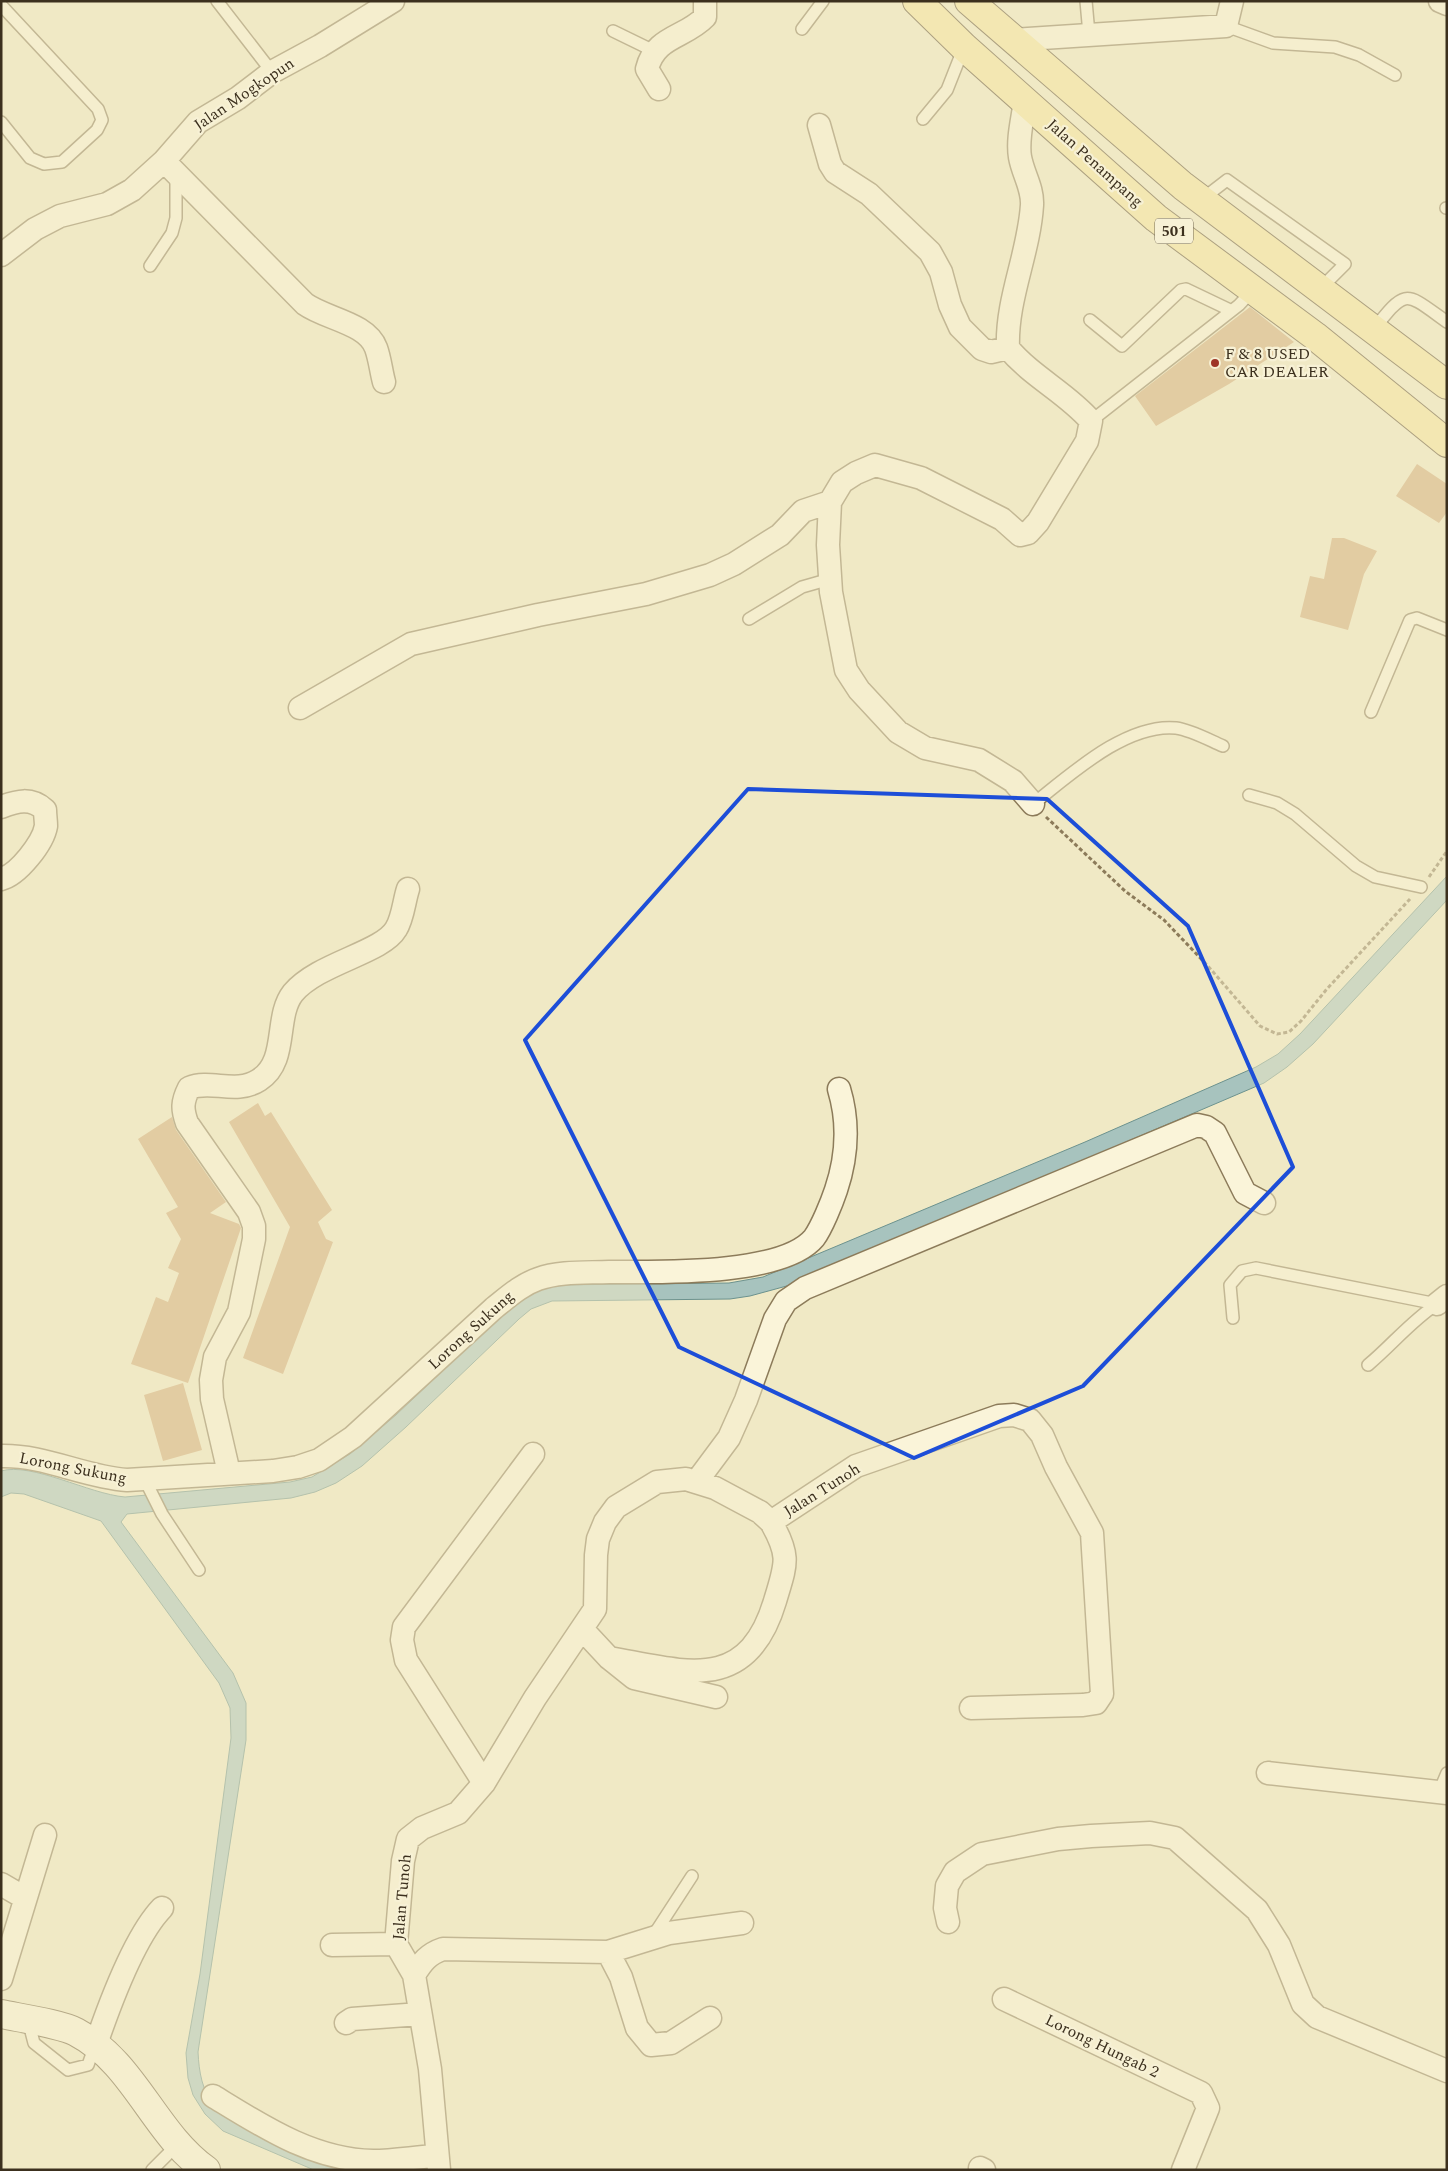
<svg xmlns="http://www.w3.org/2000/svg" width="1448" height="2171" font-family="Spectral,serif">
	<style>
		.water { fill: #a7c3be; stroke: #6c928e }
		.building { fill: #d0a879 }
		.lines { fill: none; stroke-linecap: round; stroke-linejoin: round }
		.lane-casing { stroke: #8c7b5a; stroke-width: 14 }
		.street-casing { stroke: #8c7b5a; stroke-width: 25 }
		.secondary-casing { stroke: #6e5c3d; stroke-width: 30 }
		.primary-casing { stroke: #5a482e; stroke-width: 30 }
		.path { stroke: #8c7b5a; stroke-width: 3; stroke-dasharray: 4 2.5; stroke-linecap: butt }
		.lane { stroke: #faf4d9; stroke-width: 11 }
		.street { stroke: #faf4d9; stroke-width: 22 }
		.secondary { stroke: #faf4d9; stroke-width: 28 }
		.primary { stroke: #f5e49b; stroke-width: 28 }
		.marked { fill: none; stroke: #1d4ed8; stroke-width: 4; stroke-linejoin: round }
		.poi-dot { fill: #9e3527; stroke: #f7f1d5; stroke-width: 2 }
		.labels { text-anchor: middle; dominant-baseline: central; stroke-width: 4.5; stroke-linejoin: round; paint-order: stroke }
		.shield { fill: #f7f1d5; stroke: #746a55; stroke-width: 1 }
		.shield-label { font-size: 15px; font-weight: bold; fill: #3c301e }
		.street-label { font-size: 16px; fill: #3c301e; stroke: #f7f1d5 }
		.poi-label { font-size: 16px; fill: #3c301e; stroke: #f7f1d5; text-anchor: start }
	</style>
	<rect width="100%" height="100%" fill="#f0e9c5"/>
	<path class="water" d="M1447,876V900L1313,1044L1287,1067L1264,1083L794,1284L750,1296L730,1299L552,1301L531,1309L519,1319L406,1427L362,1466L336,1483L315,1492L291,1498L127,1514L121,1522L233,1673L246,1703V1740L198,2052C199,2072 202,2091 215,2107C231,2128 308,2154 336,2166L351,2170H314L223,2131L205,2114L193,2095L188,2078L186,2053L200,1974L231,1738L230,1708L219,1683L101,1521L24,1494L11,1493L1,1497V1471C32,1462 89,1494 125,1497L290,1482L312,1477L350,1454L396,1415L507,1310L522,1299L550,1285L729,1283L763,1277L1085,1142L1256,1067L1278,1054L1300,1034Z"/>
	<path class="building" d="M1250,307L1294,342L1229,384L1156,426L1135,396Z
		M1417,464L1447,484V512L1439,523L1396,496Z
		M1332,538H1344L1377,551L1364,574L1348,630L1300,617L1310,576L1324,579Z
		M258,1103L265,1116L271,1112L332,1210L318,1222L326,1239L333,1242L283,1374L243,1358L290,1227L229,1122Z
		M172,1117L176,1130L226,1202L210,1213L239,1224L241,1228L188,1383L131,1364L156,1297L168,1302L179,1273L168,1268L181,1239L166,1213L178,1207L138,1139Z
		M183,1383L202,1450L163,1461L144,1395Z"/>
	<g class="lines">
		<defs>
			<path id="lane" d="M217,1L272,72
				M1086,1L1089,34
				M1,5L98,109L102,120L97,130L62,162L44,164L30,158L1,122
				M1226,26L1273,43L1335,47L1359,55L1395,75
				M802,29L823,1
				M613,31L654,51
				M923,119L947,90L964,47
				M1201,200L1227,180L1345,264L1320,289
				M1446,208H1447
				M150,266L172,233L176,218V175
				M1090,320L1122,346L1181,290L1186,289L1230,310
				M1373,330C1407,288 1404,291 1447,322
				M1091,421L1239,305L1253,290
				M749,619L802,587L830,579
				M1371,712L1410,620L1417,618L1447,630
				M1249,795L1277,803L1295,814L1356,866L1375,877L1421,887
				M1033,804C1070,775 1126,723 1176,728C1191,730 1209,740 1223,746
				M1233,1318L1230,1285L1242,1271L1256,1268L1437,1304C1411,1321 1392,1345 1368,1365
				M145,1480L162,1514L199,1570
				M1439,1792L1447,1773
				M653,1936L692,1876
				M28,2020L34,2043L68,2070L88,2065L95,2045
				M152,2170L177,2145"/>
			<path id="street" d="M1440,1L1447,4
				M1012,40L1226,26L1232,1
				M659,89L647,69C655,36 685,38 705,17V1
				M819,125L830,164L835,172L869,194L930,252L941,272L950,305L960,327L982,349L991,352L1008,348
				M164,161L305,304C326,319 367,323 376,348C380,359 381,371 384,382
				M1,255L35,229L60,216L107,204L132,190L164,161L198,122L238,98L272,72L320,46L393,1
				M830,502L828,545L831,592L846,670L859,690L898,732L925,748L979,760L1013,781L1033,804
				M300,708L411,644L538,615L646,594L710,575L734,564L780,535L803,511L830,502L842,482L856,473L875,465L921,478L1002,519L1020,535L1028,533L1038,522L1087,441L1091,421C1067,393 1032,377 1008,348C1006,299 1029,254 1032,205C1033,188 1023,174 1020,157C1017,139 1023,118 1025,100
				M1,807C17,801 31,797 45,810C45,815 46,821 46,826C43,843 18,875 1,879
				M1437,1304L1447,1296
				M1,1456C45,1455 84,1477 127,1480L273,1471L298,1467L319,1460L353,1437L494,1308C508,1297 521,1285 538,1279C560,1271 586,1273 609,1272C658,1272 782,1276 814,1238C822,1227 832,1202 836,1190C847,1157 849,1122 839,1089
				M229,1473L212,1399L211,1380L215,1357L239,1312L254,1239V1226L249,1212L187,1123C182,1109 182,1102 189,1088C211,1079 236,1095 259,1080C289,1061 274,1017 293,993C318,963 382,953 396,929C403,918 404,901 408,889
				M697,1481L729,1438L746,1400L775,1319L786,1301L805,1288L1197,1125L1206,1127L1215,1133L1245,1193L1264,1203
				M582,1629L609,1658L634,1678L716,1697
				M609,1658C684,1671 747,1695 775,1601C786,1564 791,1557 771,1522
				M1268,1773L1447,1793
				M484,1783L406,1660L402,1640L404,1627L533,1454
				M1,1884L25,1898
				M948,1922L945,1908L947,1886L955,1872L982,1854L1058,1839L1091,1836L1150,1833L1175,1838L1257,1910L1279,1945L1303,2004L1317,2017L1447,2071
				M332,1945L396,1944
				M608,1952L621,1977L637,2028L651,2045L671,2043L710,2018
				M414,1975C422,1962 428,1954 443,1949L608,1952L669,1933L742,1923
				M1,1979L45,1835
				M1004,1999L1201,2093L1208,2108L1183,2170
				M346,2023L352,2019L420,2014
				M96,2044C109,2006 135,1936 162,1908
				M213,2096C262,2126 313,2160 373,2161C394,2161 416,2157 437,2156
				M980,2168L984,2170
				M439,2170L430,2069L414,1975L396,1944L403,1861L408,1839L422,1828L458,1813L484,1783L535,1698L595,1609L596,1555L598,1539L605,1522L616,1507L657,1482L686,1479L715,1488L760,1512L771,1522L856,1466L999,1416L1014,1415L1030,1420L1042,1435L1056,1467L1092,1533L1102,1694L1096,1703L1083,1705L971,1708"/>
			<path id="secondary" d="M1,2014C20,2018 61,2024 76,2032C135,2063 153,2132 206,2170"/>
			<path id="primary" d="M917,1L964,47L1156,218L1315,336L1447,443
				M969,1L1183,186L1447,385"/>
		</defs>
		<use href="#lane" class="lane-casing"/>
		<use href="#street" class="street-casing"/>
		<use href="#secondary" class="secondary-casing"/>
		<use href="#primary" class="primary-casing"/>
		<path class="path" d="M1046,817L1125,891L1164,920L1207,965L1260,1026L1277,1034L1289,1032L1301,1021L1326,990L1410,899
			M1429,877L1447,851"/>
		<use href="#lane" class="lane"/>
		<use href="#street" class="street"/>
		<use href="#secondary" class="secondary"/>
		<use href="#primary" class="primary"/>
	</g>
	<path d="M0 0H1448V2171H0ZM748,789L1047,799L1188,926L1293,1167L1083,1386L914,1458L679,1347L525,1040Z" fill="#f0e9c5" fill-opacity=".55" fill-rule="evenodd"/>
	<path class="marked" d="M748,789L1047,799L1188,926L1293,1167L1083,1386L914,1458L679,1347L525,1040Z"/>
	<circle class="poi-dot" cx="1215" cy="363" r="5"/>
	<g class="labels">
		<rect class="shield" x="1155" y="218.5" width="38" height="25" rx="4"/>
		<g class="shield-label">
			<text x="1174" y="231">501</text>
		</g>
		<g class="street-label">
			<text transform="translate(244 94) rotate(-34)">Jalan Mogkopun</text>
			<text transform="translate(1095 163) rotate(42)">Jalan Penampang</text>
			<text transform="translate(471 1330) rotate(-42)">Lorong Sukung</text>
			<text transform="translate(73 1468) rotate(11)">Lorong Sukung</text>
			<text transform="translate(822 1490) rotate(-32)">Jalan Tunoh</text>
			<text transform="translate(402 1897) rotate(-85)">Jalan Tunoh</text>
			<text transform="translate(1102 2046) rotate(26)">Lorong Hungab 2</text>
		</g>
		<g class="poi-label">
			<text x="1225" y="354">F &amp; 8 USED<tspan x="1225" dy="18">CAR DEALER</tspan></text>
		</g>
	</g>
	<rect width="1448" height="2171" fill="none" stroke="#3c301e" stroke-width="5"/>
</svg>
